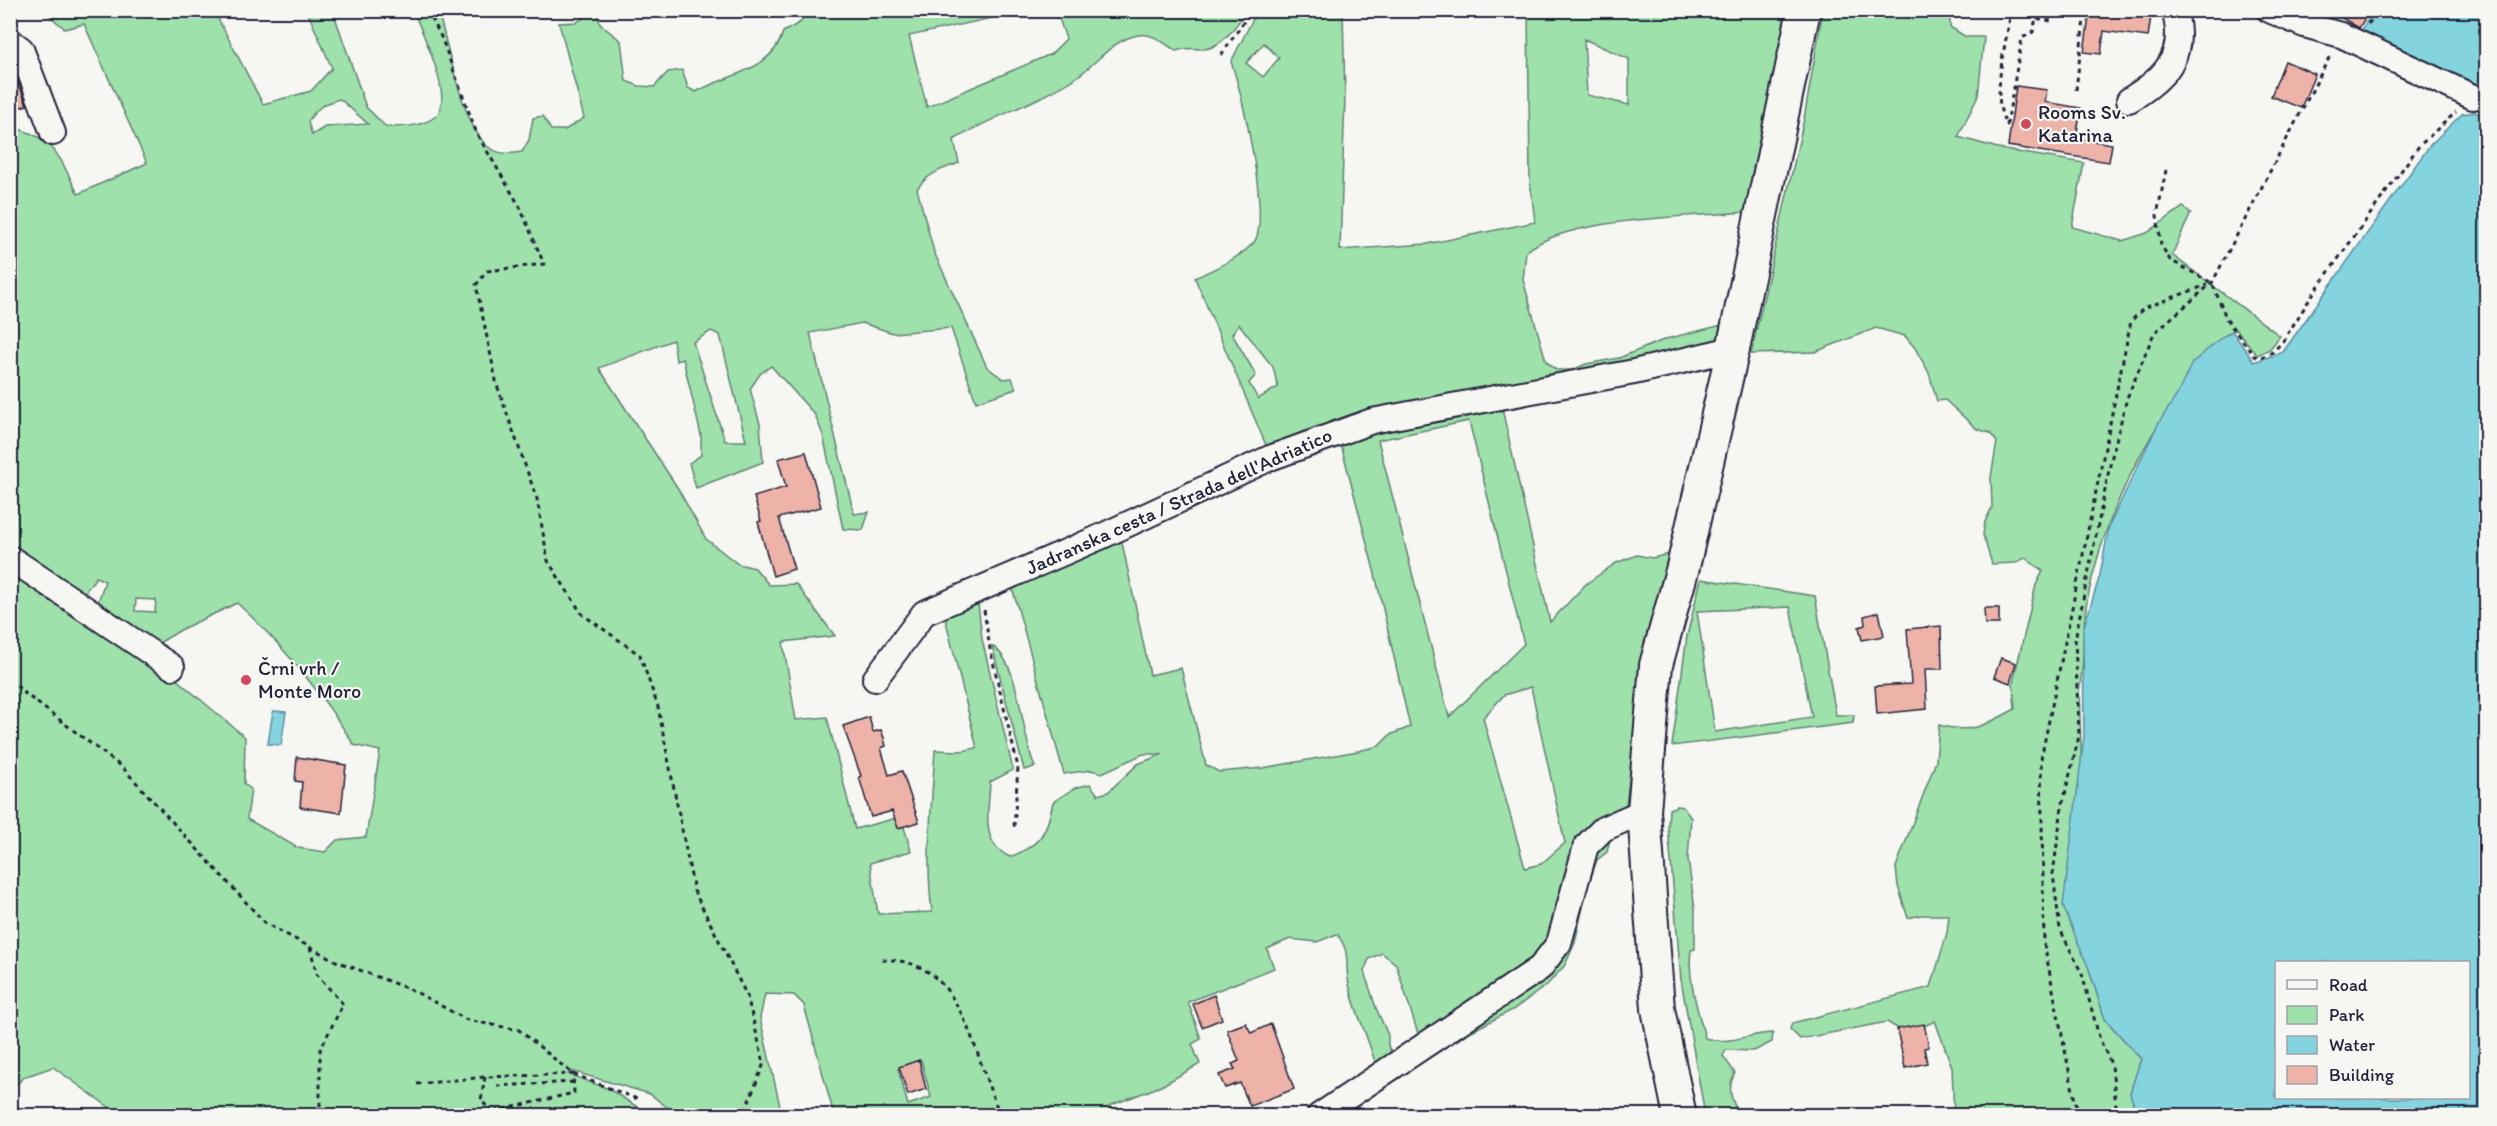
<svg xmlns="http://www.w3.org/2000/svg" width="2497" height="1126" font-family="Itim,sans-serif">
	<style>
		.green { fill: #9ee1ab; stroke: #608273; stroke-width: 1.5; fill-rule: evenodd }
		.water { fill: #84d4e0; stroke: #5d8d9e; stroke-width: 1.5; fill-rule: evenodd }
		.building { fill: #edb3a8; stroke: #22223b; stroke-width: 1.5 }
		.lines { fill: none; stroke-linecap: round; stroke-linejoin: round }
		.minor-casing { stroke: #22223b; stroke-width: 28 }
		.major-casing { stroke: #22223b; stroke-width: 36 }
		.path { stroke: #22223b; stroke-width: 3; stroke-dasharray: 4.5 4.5; stroke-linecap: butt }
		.minor { stroke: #f6f6f2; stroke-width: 24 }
		.major { stroke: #f6f6f2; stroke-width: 32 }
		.poi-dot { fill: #d1495b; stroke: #f6f6f2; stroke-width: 2 }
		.labels { text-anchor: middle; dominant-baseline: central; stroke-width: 4.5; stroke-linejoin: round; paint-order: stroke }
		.poi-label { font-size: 20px; fill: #22223b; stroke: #f6f6f2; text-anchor: start }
		.street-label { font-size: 20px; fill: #22223b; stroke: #f6f6f2 }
	</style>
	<rect width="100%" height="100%" fill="#f6f6f2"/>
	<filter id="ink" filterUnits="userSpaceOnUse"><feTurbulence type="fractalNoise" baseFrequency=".0167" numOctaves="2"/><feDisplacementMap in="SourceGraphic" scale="12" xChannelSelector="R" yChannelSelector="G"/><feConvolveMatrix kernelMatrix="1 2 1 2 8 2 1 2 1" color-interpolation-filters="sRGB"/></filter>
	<g filter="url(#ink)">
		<path class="green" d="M878,10L1245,11C1238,25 1221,48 1204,49C1192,49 1187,47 1176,51C1165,44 1153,32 1138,35C1111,40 1096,65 1074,79C1037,103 992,116 954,140L959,163C942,169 928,173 917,189L934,252L987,367L1003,379L1012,378L1016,389L976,402L951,328L893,333L862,323L810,333L854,514L869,512L863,530L843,529L823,435L815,415L771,366L760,374L750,389L760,424L763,462L696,488L689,463L701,455V435L683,359L676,361L673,340L599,368L677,487L706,539L738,564L755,568L769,585L796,584L835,636L783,642L796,720L827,717L855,829L901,817L911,851L870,863L878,914L932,912C925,859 932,804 935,750L961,751L977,748L944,613L971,601L978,604L982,639L1013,770L990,782C989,810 979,843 1010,857C1040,845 1047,834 1053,802L1075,788L1090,784L1098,795L1108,792L1138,764L1163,754H1143L1102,773L1091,770L1064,774L1010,580L1120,533L1150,675L1181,668L1206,765L1219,772L1263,768L1358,751L1379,746L1390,735L1410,727L1375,574L1339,437L1501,404L1550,622L1586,584L1616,563L1637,555L1652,558L1669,554L1641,691L1626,804L1606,821L1555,939L1532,966L1420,1040L1396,964L1382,953L1369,959L1364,971L1376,1008L1388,1035V1046L1395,1058L1376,1066C1369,1038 1355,1012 1349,984C1344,963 1352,954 1337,934L1317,942L1290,939L1267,949L1274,968L1188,1002L1201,1039L1192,1044L1200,1064L1161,1086L1109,1106L1111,1115H834L804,1005L794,995L765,994L760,1018L782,1115H677L650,1094L572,1071L568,1074L609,1089L650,1115H120L53,1067L24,1077L11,1090V566L157,663L245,737L244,784L251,789L247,819L298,848L325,852L337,840L366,837L380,751L354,745C322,694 282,644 237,603L184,628L154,646L97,605L105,581L96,577L83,595L11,550V127C57,138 58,156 78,194L147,163L84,24L65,29L44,11H214L263,104L311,91L332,68L307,11H333L366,107L386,127C402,127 423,127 436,116C455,99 422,32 413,11H438C448,45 462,123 487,146C498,155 510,154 522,152L529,140L533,118L543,116L551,130H565L584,118L559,23L577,22L585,17L584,11H597L600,24L621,41L626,81L639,86L654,87L668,72L682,70L688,88L696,92C727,74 773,71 783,32L801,22L806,11ZM1010,14L1059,18L1066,39L1051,54L927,107L909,36ZM340,99L368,124L325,127L312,135L308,122C316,108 324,103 340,99ZM711,331L720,335L746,441H725L693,342ZM1469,421L1524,644L1449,717L1378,440ZM136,599L156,600L155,612L135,611ZM1531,687L1565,843L1541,864L1525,868L1483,718L1504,695ZM921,1060L931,1097L908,1105L898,1069Z
			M1823,10L1950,11V27L1966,37H1984L1978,96L1958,137L2005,150L2084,163L2072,227L2122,241L2147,233L2183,207L2191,213L2172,255L2280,336L2270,349L2257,355L2236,329C2218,339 2208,354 2196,371C2144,437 2103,518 2087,601C2081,631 2086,661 2079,691L2089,969L2105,1019L2141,1059L2130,1093L2137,1115H1954L1952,1067L1935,1021L1907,1034L1887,1022L1800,1039L1790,1029L1792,1023L1931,987L1947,933L1949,915H1921L1908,918L1898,886L1896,867L1936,761L1939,725C1972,735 1987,724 2015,709L2013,682L2036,585L2043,571L2025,558L2015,563L1992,564L1983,535L1985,522L1992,507L1991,477L1997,442L1990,433L1977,429L1945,400L1937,401L1929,373L1915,348L1905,336L1876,328L1815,352L1751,354L1804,119Z
			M1257,11H1343L1345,97L1340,250L1427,244L1535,222L1530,180L1528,11H1787L1747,212C1692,217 1565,217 1526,252L1523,280L1546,361L1556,370H1572L1586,364L1619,358L1666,339L1722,325L1718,345L1268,450L1195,278C1213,269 1241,258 1254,242C1271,220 1242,90 1231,62ZM1584,39L1629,59V105L1587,95ZM1264,43L1279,58L1263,77L1246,63ZM1239,324L1273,367L1278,387L1258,399L1249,383L1256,375L1232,334Z
			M1701,579L1815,596L1836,715H1854L1853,723L1672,746L1687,636ZM1790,607L1812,717L1715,732L1697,611Z
			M992,646C1021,663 1021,736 1035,767L1024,770Z
			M1677,806L1683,807L1691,818L1688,859L1695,910V949L1691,950C1687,979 1698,1010 1705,1038C1729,1046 1749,1033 1773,1033L1772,1042L1754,1051L1726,1050L1723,1056L1735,1073C1726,1090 1732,1100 1739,1115H1705L1681,980L1668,826L1669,809Z
			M1610,839L1607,852L1597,860L1587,888L1575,943L1565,965L1547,985L1514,1009L1470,1032L1361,1101L1529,983L1590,853Z"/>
		<path class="water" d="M2373,11H2486V95L2359,34Z
			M2474,112L2486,116V1115H2137L2130,1093L2141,1059L2105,1019L2089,969L2063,906L2084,737L2083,630L2100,575L2109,526L2158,424L2177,395L2192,363L2222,337L2232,331L2254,362L2283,352L2430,145L2462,114ZM2276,962H2468V1098H2276Z
			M273,711L286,712L281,745L268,744Z"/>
		<path class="building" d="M2090,10H2118L2151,16L2148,37L2104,31L2101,54L2084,52Z
			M2328,10H2370L2359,28Z
			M2285,61L2315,74L2301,108L2271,96Z
			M18,82L27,105L15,109L10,97V85Z
			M2016,86L2047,90L2045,102L2081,108L2076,138L2112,144L2109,162L2008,146Z
			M806,452L821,507L779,518L794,569L773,576L758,522L761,521L754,497L786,487L778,459Z
			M1984,608H1999V624H1985Z
			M1879,612L1884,636L1862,640L1859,627L1865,625L1864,616Z
			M1941,626L1942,669H1925L1927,709L1877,714L1875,686L1911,684L1907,629Z
			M2001,658L2016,663L2010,683L1994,677Z
			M869,717L873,732L881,730L884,738L886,746L881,748L889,775L902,771L919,822L898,828L892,811L871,817L859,777L861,776L843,726Z
			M297,757L346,765L341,813L300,807L302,782L295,781Z
			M1214,995L1222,1019L1202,1027L1193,1004Z
			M1246,1023L1251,1033L1271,1024L1294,1089L1250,1106L1240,1083L1225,1088L1219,1075L1235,1069L1232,1064L1239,1061L1227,1030Z
			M1924,1024L1929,1047L1924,1048L1927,1063L1905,1068L1897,1029Z
			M919,1060L926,1089L908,1095L899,1067Z"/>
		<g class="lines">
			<defs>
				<path id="minor" d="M2269,10L2304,25L2341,35L2473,97
					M10,41L21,49L53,133
					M2129,100C2164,79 2188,56 2174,10
					M10,558L172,667
					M875,679L924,613L1098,538L1270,458L1372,421L1634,372L1733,349
					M1319,1116L1540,968L1559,943L1586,846L1603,829L1644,811"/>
				<path id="major" d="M1680,1116L1658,1009L1644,811L1656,665L1683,567L1733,349L1804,10"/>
			</defs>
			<use href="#minor" class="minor-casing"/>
			<use href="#major" class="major-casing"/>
			<path class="path" d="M428,10L442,39L477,134L520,207L544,264L487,271L476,285L497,385L537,499L548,561L582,614L640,655L658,707L694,891L747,996L764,1063L743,1116
				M2011,10C2007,42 1989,99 2007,125L2022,38L2033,32L2036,18L2051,21L2053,10
				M2368,24L2380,10
				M1221,55L1252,10
				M2076,90L2085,10
				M2166,170L2157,215L2161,245L2170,260L2212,283L2227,320L2254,356L2259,358L2273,352L2283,341L2313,294L2419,146L2456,112
				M984,610L990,649L1018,767L1014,828
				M10,679L23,692L123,768L265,923L336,961L414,991L467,1020L519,1030L573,1074L640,1100
				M310,947L317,975L343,1004L320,1050V1116
				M882,960C965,956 973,1059 1001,1116
				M485,1077L481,1100L492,1112
				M417,1084L485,1077L573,1074L574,1093L492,1112V1116
				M497,1086L573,1082
				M629,1116L656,1109
				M2078,1116L2044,944L2041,759L2131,321L2144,308L2207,285
				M2117,1116L2112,1066L2100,1040L2082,974L2060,929L2053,874L2062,807L2079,736L2075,639L2111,460L2127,398L2154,333L2212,283L2331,54"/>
			<use href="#minor" class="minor"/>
			<use href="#major" class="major"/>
		</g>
	</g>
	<g class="poi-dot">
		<circle cx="2026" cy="124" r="6"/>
		<circle cx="246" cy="680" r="6"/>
	</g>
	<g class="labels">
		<g class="poi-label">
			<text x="2038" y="112">Rooms Sv.<tspan x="2038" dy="23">Katarina</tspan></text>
			<text x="258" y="668">Črni vrh /<tspan x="258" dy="23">Monte Moro</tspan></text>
		</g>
		<g class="street-label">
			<text transform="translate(1179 501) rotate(-24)">Jadranska cesta / Strada dell'Adriatico</text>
		</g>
	</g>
	<rect width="2497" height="1126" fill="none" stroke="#f6f6f2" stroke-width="36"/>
	<rect x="18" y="18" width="2461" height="1090" fill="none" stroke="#22223b" stroke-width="2" filter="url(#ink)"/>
	<rect x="2275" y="961" width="195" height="138" fill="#f6f6f2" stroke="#a1a1a9" stroke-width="1.5"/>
	<rect x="2287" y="980" width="30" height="9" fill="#f6f6f2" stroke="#a1a1a9" stroke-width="1.5"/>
	<text x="2329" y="991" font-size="18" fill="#22223b">Road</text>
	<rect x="2287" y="1006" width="30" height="18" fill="#9ee1ab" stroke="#a1a1a9" stroke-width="1.5"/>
	<text x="2329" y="1021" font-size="18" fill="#22223b">Park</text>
	<rect x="2287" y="1036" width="30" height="18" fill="#84d4e0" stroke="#a1a1a9" stroke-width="1.5"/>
	<text x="2329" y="1051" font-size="18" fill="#22223b">Water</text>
	<rect x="2287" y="1066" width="30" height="18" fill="#edb3a8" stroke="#a1a1a9" stroke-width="1.5"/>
	<text x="2329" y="1081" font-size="18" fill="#22223b">Building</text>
</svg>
